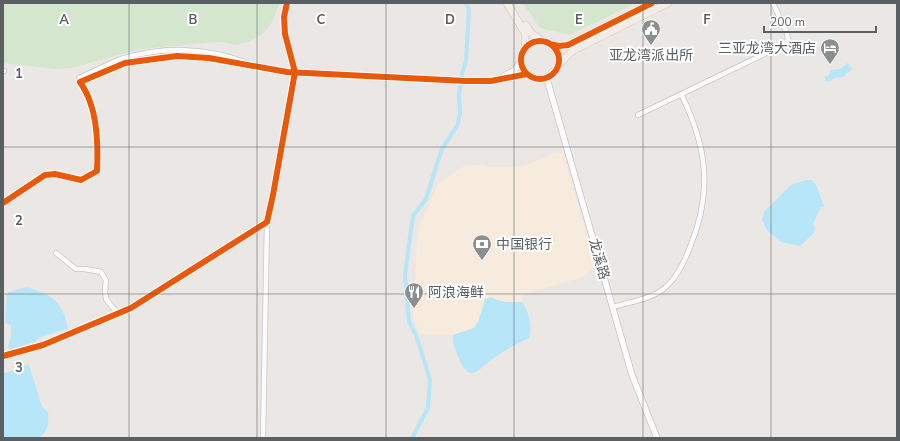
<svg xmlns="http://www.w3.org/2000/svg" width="900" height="441" font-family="'Nunito Sans','Noto Sans SC',sans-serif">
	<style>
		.commercial { fill: #f6ebdc }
		.green { fill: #d5e6cf }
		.water { fill: #b6e6f7 }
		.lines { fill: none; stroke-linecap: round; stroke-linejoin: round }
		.canal { stroke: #b6e6f7; stroke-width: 4 }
		.minor-casing { stroke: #c6c6c6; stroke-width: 6 }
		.tertiary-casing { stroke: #c6c6c6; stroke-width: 7 }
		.primary-casing { stroke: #d3c3b1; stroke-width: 8 }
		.minor { stroke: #fcfbfb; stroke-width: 4.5 }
		.tertiary { stroke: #fcfbfb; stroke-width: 5.5 }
		.primary { stroke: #f2eee7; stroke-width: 7 }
		.cycleway-casing { stroke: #fff; stroke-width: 8 }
		.cycleway { stroke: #e8590c; stroke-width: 6 }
		.grid { fill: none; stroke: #5a5f63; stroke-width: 1; stroke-opacity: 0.55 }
		.labels { text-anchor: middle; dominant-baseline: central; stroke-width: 4; stroke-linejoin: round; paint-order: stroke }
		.poi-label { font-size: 14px; fill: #5a5f63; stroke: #fff; text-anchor: start }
		.street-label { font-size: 14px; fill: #5a5f63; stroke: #fff }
		.grid-label { font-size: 13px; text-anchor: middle; font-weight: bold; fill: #5a5f63; stroke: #fff; stroke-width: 4; stroke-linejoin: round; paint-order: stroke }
	</style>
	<rect width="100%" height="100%" fill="#eae7e4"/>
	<path class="commercial" d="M555,153H563L595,265L583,277L522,295V302H505L496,300L480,316L478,322L474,328L464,332L453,335L420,334L413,318V310L418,228L438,184L464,166L484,164L489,167H515L529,164Z"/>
	<path class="green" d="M3,3H280L271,24L261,35L250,41L236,45L221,42L205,43L140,49L71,68L56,69L3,63Z
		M523,3H636L570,35L540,28Z"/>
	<path class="water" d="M848,63L852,69L843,77L834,78L829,82L825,81V77L829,75L831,70L841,69L846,64Z
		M806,180H812L816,185L824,206L820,208L813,224L815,228L813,234L800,246L781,242L767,230L762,220L764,212L791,185Z
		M27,287C54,297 62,300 68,329L50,334L39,338L34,342L11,349L8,348C10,340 12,333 11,325L5,323L7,294L9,292Z
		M491,297C500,303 511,302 522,302C529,311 532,327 529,338C514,345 499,353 486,364C482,367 477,373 471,373C465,372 461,363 459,359C456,351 452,344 453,335L474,328L478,322L485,299Z
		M28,362L42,407L48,412C49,422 48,433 38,438H3V374L27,365Z"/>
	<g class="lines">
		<path class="canal" d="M412,438L428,408L430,379L416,335L409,322L405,276L409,244L413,216L426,199L437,164L442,149L457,126L460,114L459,94L462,74L466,61L469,9L466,3"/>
		<defs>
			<path id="minor" d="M3,71H4
				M79,78C93,72 107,64 121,59C163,46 207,47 247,63
				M638,115L781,46L788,40L787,33L773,3
				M3,203L45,175L55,174L81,180L97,171C98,149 98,123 90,102C88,95 84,88 80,82L81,81L125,63L177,56L209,58L273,70L295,72L285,34L284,17L287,3
				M56,253L76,269H85L101,272L106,280L105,292L106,299L118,314
				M613,307C629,302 648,300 662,290C676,280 684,263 690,247C713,192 707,146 681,94
				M263,438L267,222"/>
			<path id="tertiary" d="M504,76L515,70L521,61
				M547,79L632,375L657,438
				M3,356L43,345L131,308L267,222L273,195L295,72L466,81H491L527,74"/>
			<path id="primary" d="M507,3L525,33V49
				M526,25L531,33L542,41
				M521 60a19 19 0 1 1 38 0a19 19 0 1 1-38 0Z
				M552,44L559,46L568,45L652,3
				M560,63L572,51L668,3"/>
		</defs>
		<use href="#minor" class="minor-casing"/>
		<use href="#tertiary" class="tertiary-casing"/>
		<use href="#primary" class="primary-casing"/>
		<use href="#minor" class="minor"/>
		<use href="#tertiary" class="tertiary"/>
		<use href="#primary" class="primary"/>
		<defs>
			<path id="cycleway" d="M521 60a19 19 0 1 1 38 0a19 19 0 1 1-38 0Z
				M550,44L559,46L568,45L652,3
				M3,203L45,175L55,174L81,180L97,171C98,149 98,123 90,102C88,95 84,88 80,82L125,63L177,56L209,58L287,72L466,81H491L527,74
				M3,356L43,345L131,308L267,222L273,195L295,72L285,34L284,17L287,3"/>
		</defs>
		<use href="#cycleway" class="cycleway-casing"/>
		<use href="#cycleway" class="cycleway"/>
	</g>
	<path class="grid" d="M129,3V438M257,3V438M386,3V438M514,3V438M643,3V438M771,3V438M3,147H897M3,294H897"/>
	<defs>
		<symbol id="civic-pin" viewBox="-11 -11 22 30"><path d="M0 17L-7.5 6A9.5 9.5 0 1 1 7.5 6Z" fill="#8c8f90" stroke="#fff"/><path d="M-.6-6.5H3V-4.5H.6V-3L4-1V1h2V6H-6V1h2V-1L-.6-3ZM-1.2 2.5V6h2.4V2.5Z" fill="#fff"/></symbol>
		<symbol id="hotel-pin" viewBox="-11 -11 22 30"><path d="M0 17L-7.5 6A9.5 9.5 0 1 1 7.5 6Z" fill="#8c8f90" stroke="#fff"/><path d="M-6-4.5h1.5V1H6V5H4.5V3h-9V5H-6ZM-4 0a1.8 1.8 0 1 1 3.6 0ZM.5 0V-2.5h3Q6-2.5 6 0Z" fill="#fff"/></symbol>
		<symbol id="bank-pin" viewBox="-11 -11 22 30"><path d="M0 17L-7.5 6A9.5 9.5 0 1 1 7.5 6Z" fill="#8c8f90" stroke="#fff"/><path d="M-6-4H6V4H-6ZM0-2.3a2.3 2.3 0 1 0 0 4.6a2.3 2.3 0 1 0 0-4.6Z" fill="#fff"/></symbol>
		<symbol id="restaurant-pin" viewBox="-11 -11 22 30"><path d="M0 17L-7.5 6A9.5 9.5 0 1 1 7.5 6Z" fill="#8c8f90" stroke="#fff"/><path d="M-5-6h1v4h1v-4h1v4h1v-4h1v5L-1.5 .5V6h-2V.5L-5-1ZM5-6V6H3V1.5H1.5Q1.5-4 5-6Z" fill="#fff"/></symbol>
	</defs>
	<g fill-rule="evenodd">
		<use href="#civic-pin" x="640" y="18" width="22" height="30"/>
		<use href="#hotel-pin" x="819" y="37" width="22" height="30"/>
		<use href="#bank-pin" x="471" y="233" width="22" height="30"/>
		<use href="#restaurant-pin" x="403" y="281" width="22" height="30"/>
	</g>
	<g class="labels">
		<g class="poi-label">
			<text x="816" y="48" text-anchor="end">三亚龙湾大酒店</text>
			<text x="651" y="55" text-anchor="middle">亚龙湾派出所</text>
			<text x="496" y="244">中国银行</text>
			<text x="428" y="292">阿浪海鲜</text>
		</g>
		<g class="street-label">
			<text transform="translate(599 259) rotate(74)">龙溪路</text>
		</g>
	</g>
	<g class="grid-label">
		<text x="64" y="24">A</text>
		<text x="193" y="24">B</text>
		<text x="321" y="24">C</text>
		<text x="450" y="24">D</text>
		<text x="579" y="24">E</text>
		<text x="707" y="24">F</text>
		<text x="19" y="78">1</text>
		<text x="19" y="225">2</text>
		<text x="19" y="372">3</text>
	</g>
	<rect width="900" height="441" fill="none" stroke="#5a5f63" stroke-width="8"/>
	<path d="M764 26v6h112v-6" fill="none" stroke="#5a5f63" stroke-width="2"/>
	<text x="770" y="26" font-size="12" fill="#5a5f63" stroke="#ffffff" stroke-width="3" paint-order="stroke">200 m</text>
</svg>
